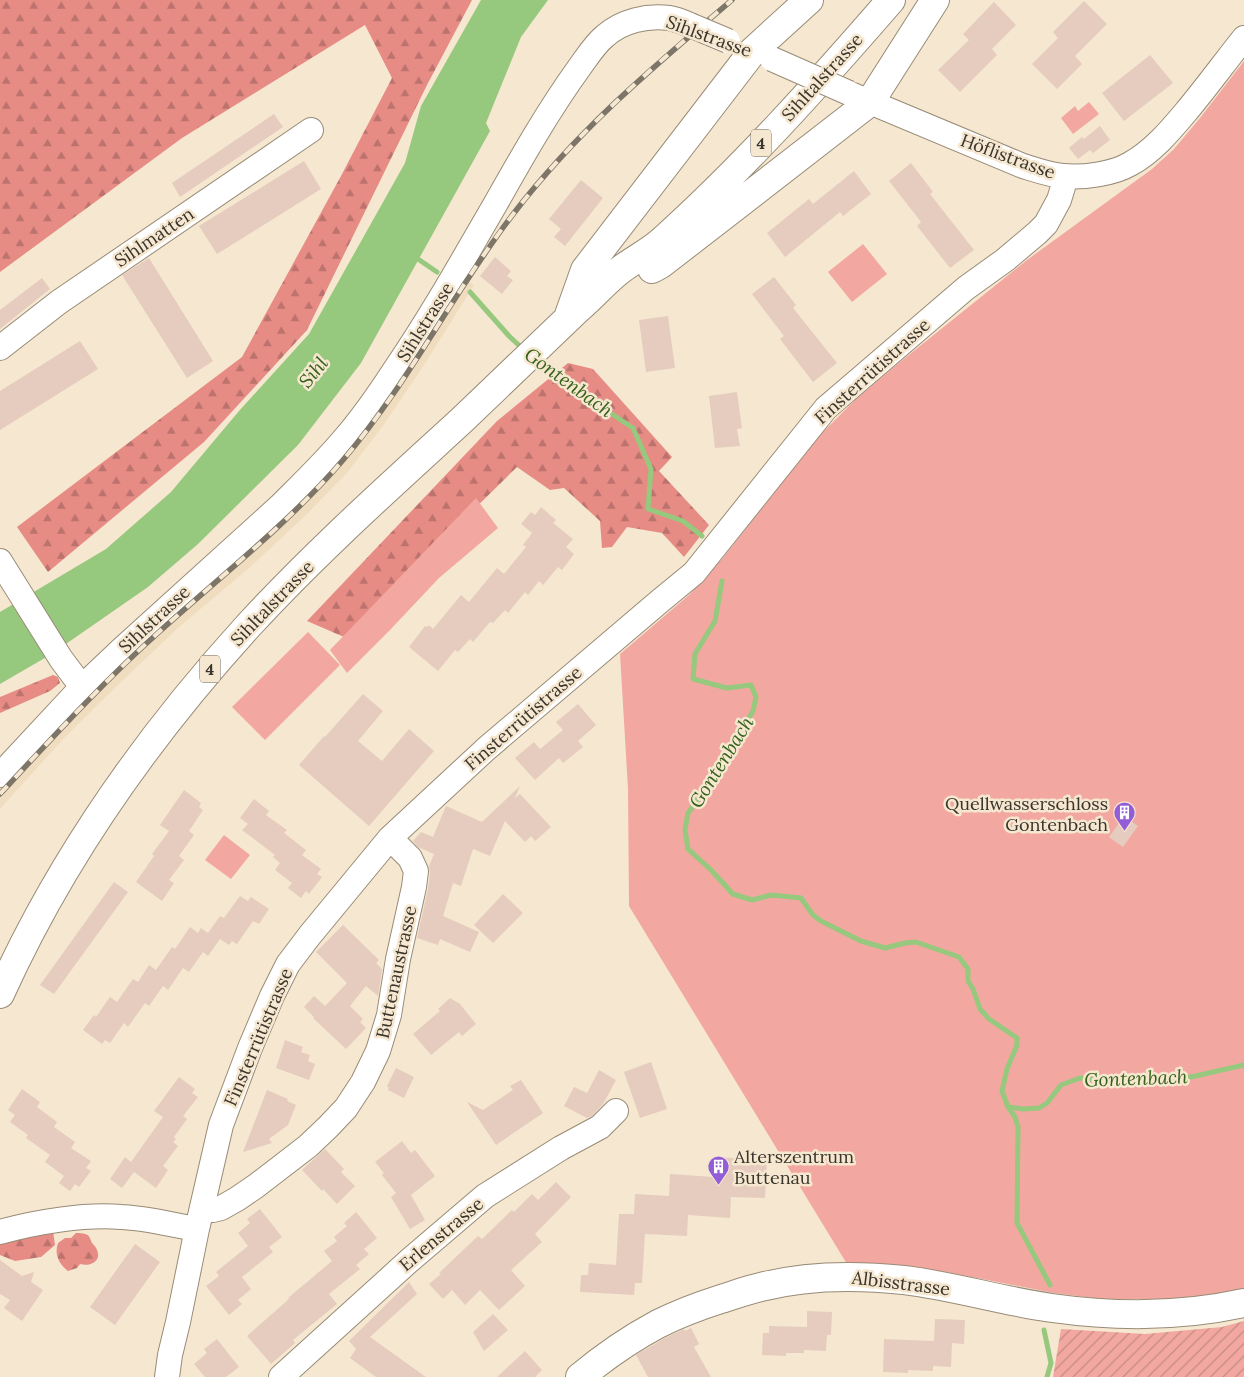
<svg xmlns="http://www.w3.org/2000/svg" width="1244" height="1377" font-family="Lora,serif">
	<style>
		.built { fill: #f0ddbf }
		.forest { fill: url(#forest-firs) }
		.park { fill: #f2a8a1 }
		.garden { fill: url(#garden-furrows) }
		.water { fill: #96c87e }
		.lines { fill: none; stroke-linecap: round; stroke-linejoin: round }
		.stream { stroke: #96c87e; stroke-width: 5 }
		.building { fill: #e5ccbe }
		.minor-casing { stroke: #988b76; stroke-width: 26 }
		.major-casing { stroke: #988b76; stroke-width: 30 }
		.minor { stroke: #fff; stroke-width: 24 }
		.major { stroke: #fff; stroke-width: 28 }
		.rail-casing { stroke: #7d7567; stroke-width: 5.5 }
		.rail { stroke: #f6e7d0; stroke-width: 4; stroke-dasharray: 11; stroke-linecap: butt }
		.minor-bridge-casing { stroke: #988b76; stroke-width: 26; stroke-linecap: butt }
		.minor-bridge { stroke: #fff; stroke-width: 24 }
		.labels { text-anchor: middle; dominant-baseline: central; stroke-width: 5; stroke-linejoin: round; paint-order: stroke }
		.shield { fill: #f6e7d0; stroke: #726a5d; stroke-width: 1 }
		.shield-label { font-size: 16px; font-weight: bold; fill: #3a352c }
		.street-label { font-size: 18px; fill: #3a352c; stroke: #f6e7d0 }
		.poi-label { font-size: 18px; fill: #3a352c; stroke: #f6e7d0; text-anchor: end }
		.water-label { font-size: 19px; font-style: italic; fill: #356219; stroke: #f6e7d0 }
	</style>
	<defs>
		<pattern id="forest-firs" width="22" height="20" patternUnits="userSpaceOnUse" patternTransform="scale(1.25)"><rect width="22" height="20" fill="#e78b85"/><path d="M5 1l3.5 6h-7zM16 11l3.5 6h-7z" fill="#bc726d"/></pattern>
		<pattern id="garden-furrows" width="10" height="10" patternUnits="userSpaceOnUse" patternTransform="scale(1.25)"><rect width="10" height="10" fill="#f2a8a1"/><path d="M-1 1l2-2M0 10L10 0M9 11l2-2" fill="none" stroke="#c58a83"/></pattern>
	</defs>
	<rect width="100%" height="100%" fill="#f6e7d0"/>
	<path class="built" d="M462,278L474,285L426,362L385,423L347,473L305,516L248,569L179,627L121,682L65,737L0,809V787L48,734L226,565Z"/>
	<path class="forest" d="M0,0H472L427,85L307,330L204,442L48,572L17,527L242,357L341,176L392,78L365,25L182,138L0,272Z
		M568,363L593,369L672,457L659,471L709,525L684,557L662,533L627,527L612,547L602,548L600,521L564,488L550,490L517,467L344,637L307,621L497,421Z
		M53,675L58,677L60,683L50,691L0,713V697Z
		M53,1231L55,1245L41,1257L15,1261L0,1255V1237Z
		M76,1233C79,1233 83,1233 85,1234C90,1235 90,1239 92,1243C94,1245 96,1247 97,1250C102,1261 90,1267 80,1264L77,1268L68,1271C59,1264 54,1254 58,1243L65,1238H71Z"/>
	<path class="park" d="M1244,61V1290L1182,1299H1101L1054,1293L946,1272L909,1267L847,1264L629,906L628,789L620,654L689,595L722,559L821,434L857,398L895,366L1027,260L1152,169L1174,149L1200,118Z
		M1089,102L1099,114L1073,134L1061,118L1075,106L1078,111Z
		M863,244L887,274L852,302L828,272Z
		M476,498L498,528L439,578L390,630L347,673L330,650Z
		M308,632L340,665L265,740L232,707Z
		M224,835L250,855L231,879L205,860Z"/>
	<path class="garden" d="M1244,1321V1377H1053L1061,1329L1145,1334L1222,1327Z"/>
	<path class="water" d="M481,0H548L521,37L486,123L490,131L361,363L298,445L198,544L148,587L50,655L0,684V612L106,549L171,492L239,411L309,334L405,163L421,106Z"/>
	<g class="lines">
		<path class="stream" d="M415,257L437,272
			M470,292L509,336L524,350
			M537,360L556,377L633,428L651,469L648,509L683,521L702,536
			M722,581L715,621L695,654L693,679L727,688L751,685L756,697L753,711L705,790L688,813L685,830L688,849L711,870L733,894L752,900L771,895L801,898L813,915L821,921L861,941L885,948L905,943L916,942L959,957L968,969V981L973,989L980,1009L989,1019L1017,1038V1045L1007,1069L1002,1091L1008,1107L1015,1117L1018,1127L1017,1223L1050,1285
			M1008,1107L1023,1109L1039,1108L1047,1103L1061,1085L1080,1078L1110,1081L1143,1077H1191L1244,1065
			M1044,1330L1051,1363L1047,1377"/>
	</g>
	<path class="building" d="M1084,1L1107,24L1075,56L1082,64L1057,89L1032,64L1058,38L1053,32Z
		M994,2L1016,25L992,49L997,55L960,92L938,70L969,40L963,34Z
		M1150,55L1173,83L1124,121L1102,93Z
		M274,114L283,127L180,197L172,183Z
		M1100,126L1110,140L1093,153L1090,150L1078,159L1069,148L1082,137L1084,139Z
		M304,161L321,189L217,254L199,226Z
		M911,163L933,192L930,194L974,250L950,268L917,226L921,222L889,181Z
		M854,171L871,194L843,216L840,212L785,257L767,233L809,199L813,204Z
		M581,180L603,198L565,246L554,237L561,229L549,219Z
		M495,257L511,271L507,276L513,280L502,294L480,276Z
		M149,258L213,361L187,378L122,275Z
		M774,277L796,305L793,308L837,363L813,382L780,339L784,336L752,294Z
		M42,278L50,289L0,329V310Z
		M668,316L675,368L646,372L639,320Z
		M80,341L98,369L0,430V391Z
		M737,392L742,428L737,429L740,446L715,448L709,396Z
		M541,507L556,520L553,523L573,539L566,547L574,554L562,570L558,567L543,585L539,581L528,595L525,592L508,613L505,610L493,623L490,622L473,642L470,639L458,652L455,650L438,671L409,647L425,626L427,627L429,625L433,629L461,595L469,602L497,568L504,574L526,547L523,545L532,533L521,524L531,512L535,515Z
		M363,694L383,711L358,741L382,761L409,729L434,751L369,826L299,765L324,736L325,737Z
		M578,704L596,725L578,741L583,747L563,763L559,758L535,780L515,758L534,742L540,749L563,730L556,722Z
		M520,786L515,798L520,794L551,827L535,841L531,836L525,842L505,821L490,856L473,849L461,886L453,883L443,916L479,932L470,952L440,939L438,945L417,938L428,889L430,873L429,866L434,854L418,847L413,841L421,832L433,837L446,806L482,822Z
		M184,790L201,803L199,807L203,810L189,831L194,835L179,856L184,860L169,880L174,883L162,901L136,882L154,856L152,854L169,831L160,825Z
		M254,799L269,811L266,815L287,830L284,833L306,850L302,855L321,869L317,874L322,877L309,894L306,891L301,898L288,888L292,883L275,870L280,863L273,857L275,855L242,830L248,824L240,818Z
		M1124,816L1138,826L1123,847L1109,837Z
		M114,882L128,892L54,994L40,985Z
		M503,894L523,913L493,943L474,925Z
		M240,896L248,901L251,897L269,909L259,924L253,921L237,944L232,941L229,945L220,939L208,956L203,952L189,972L183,968L168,990L163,986L149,1006L145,1003L128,1027L124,1023L110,1043L105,1040L102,1044L83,1030L94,1015L96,1017L110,997L117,1002L133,979L138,982L149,965L156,970L172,947L175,949L190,927L198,933L201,928L208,933L220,916L224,918Z
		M343,925L379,960L376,963L382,969L378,996L366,986L350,1006L363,1019L360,1022L366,1028L346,1049L313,1018L314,1017L304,1007L314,996L325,1006L347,983L316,952Z
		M450,998L460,1004L476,1024L462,1036L459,1032L431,1055L413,1034L440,1011L438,1009Z
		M285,1040L303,1047L301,1052L310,1055L308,1061L315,1064L309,1080L276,1068Z
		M651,1062L667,1109L640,1118L624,1072Z
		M396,1068L414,1077L404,1098L388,1090L389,1088L387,1086Z
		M599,1070L616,1080L603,1104L592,1116L587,1118L564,1106L574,1087L587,1093Z
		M179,1077L195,1089L192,1093L198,1097L183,1116L187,1119L174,1137L176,1139L173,1142L178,1146L163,1166L168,1170L156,1188L134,1172L122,1188L110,1179L125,1157L131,1162L163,1117L154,1111Z
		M521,1080L543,1113L496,1145L467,1102L483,1110L513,1090L510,1086Z
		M22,1089L40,1102L37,1107L57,1122L54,1127L75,1142L71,1148L91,1161L86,1168L91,1171L79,1187L75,1184L70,1191L59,1183L64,1176L45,1162L50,1155L26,1138L28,1135L10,1122L15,1115L8,1110Z
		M267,1090L288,1099L287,1101L296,1105L288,1125L269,1139L272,1143L243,1152Z
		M402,1141L411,1153L415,1150L435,1176L411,1195L425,1220L410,1229L391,1197L396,1193L382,1175L384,1173L375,1162Z
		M325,1149L344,1169L341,1172L355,1186L337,1204L323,1189L322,1191L302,1170Z
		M715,1157L767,1160L765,1198L731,1197L730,1218L688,1215L687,1236L645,1234L642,1283H635L634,1295L580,1292L581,1275H588L589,1263L616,1265L619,1214H634L635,1194L669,1196L670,1174L714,1177Z
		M556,1182L571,1197L535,1234L542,1242L511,1270L525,1286L499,1310L480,1290L465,1305L452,1290L443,1299L429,1284L441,1274L439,1273L478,1236L482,1239L512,1210L514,1212L532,1194L538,1200Z
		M260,1209L282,1237L269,1247L273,1252L242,1277L251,1289L238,1300L242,1304L229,1315L206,1286L219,1276L216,1272L248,1246L238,1233L250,1223L247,1219Z
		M356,1212L377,1238L364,1249L369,1254L356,1265L360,1269L329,1294L337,1304L293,1340L295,1343L271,1364L247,1336L289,1299L288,1298L332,1261L324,1251L337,1241L334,1237L347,1226L344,1223Z
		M135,1244L160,1262L115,1325L90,1307Z
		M0,1260L22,1276L34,1272L31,1282L43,1290L22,1321L4,1308L10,1300L0,1294Z
		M409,1282L417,1294L370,1337L426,1377H376L350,1358L356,1349L349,1341Z
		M807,1311L832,1312L831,1335H827L826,1351L804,1350V1353H786V1356L762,1355L763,1333H769V1326L807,1327Z
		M493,1314L508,1330L484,1351L473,1332Z
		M935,1319L965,1320L964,1344L952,1343L951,1367L933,1366V1371L908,1370V1373L883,1372L884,1339L934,1341Z
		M691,1328L699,1344L694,1347L711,1377H648L636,1355L665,1338L684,1329L685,1331Z
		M217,1339L239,1367L226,1377H205L194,1364L207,1353L204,1349Z
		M525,1351L542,1370L535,1377H497Z"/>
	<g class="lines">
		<defs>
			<path id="minor" d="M853,95L1023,166C1036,170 1050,175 1063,176C1083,178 1113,174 1130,164C1152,152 1169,132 1185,113C1206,88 1224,63 1244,38
				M0,348L59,302L311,130
				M0,561L61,659L82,687
				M0,775L82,687L120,651L280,506C302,484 325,462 345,438C363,417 379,394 394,371C431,317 463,260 496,203C522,157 548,111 579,68C587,57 595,44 605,36C622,21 647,15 669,18C676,19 683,22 690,25
				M202,1208L213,1210L221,1208L237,1199L256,1186L308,1146L328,1127L346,1108L363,1082L378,1051L389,1015L398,959L414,887L416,871L410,858L390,838
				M0,1232C36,1222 84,1214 121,1217C147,1218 172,1225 197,1229
				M167,1377L170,1355L178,1322L197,1229L221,1125L250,1048L272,996L288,964L310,935L390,838L486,749L660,601L694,573L826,408L966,288L1005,260L1037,233L1046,224L1059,200L1063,187V176
				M281,1377L410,1260L485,1196L561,1148L600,1127L616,1111"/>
			<path id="major" d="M652,269L661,264L870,102L935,0
				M569,315L585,270L753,51L809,0
				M0,994C61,859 148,736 248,626C315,553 389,487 462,420C501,383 540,345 579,308C593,296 605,282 619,271C633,260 650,252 663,240C745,166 819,83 891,0
				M580,1377C604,1357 630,1339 658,1324C678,1314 699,1306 721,1299C734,1295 747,1290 761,1287C807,1275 856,1275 904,1280C954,1286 1002,1301 1052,1308C1116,1317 1181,1317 1244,1303"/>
		</defs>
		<use href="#minor" class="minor-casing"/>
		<use href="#major" class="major-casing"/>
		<use href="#minor" class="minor"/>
		<use href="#major" class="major"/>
		<defs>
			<path id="rail" d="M0,794C52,738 103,682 160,631C222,575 289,523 343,460C409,383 453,292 514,213C578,130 653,67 732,0"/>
		</defs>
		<use href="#rail" class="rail-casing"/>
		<use href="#rail" class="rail"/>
		<defs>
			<path id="minor-bridge" d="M690,25L728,41
				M772,59L849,93"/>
		</defs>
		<use href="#minor-bridge" class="minor-bridge-casing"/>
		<use href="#minor-bridge" class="minor-bridge"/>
	</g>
	<defs>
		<symbol id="building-pin" viewBox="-11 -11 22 30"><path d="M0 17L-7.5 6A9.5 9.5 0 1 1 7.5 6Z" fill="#925dd6" stroke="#f6e7d0"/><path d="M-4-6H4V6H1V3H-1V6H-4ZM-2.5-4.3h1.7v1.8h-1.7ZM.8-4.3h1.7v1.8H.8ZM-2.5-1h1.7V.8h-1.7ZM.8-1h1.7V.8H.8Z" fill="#fff"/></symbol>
	</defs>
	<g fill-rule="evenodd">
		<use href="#building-pin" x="1112" y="800" width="25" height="34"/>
		<use href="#building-pin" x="706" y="1154" width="25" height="34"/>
	</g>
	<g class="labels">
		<g class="shield">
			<rect x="751" y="129.5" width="20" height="27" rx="4"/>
			<rect x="200" y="655.5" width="20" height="27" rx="4"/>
		</g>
		<g class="shield-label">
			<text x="761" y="143">4</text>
			<text x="210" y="669">4</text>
		</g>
		<g class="street-label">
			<text transform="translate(709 36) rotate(20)">Sihlstrasse</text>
			<text transform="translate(822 77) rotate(-48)">Sihltalstrasse</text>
			<text transform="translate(1008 156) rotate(20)">Höflistrasse</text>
			<text transform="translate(154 237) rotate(-34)">Sihlmatten</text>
			<text transform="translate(425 322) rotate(-58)">Sihlstrasse</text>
			<text transform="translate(872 371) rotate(-42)">Finsterrütistrasse</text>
			<text transform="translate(272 603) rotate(-46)">Sihltalstrasse</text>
			<text transform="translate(154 619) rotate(-43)">Sihlstrasse</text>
			<text transform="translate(523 718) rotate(-41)">Finsterrütistrasse</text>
			<text transform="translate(396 972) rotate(-78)">Buttenaustrasse</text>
			<text transform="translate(258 1037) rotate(-67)">Finsterrütistrasse</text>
			<text transform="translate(441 1234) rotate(-40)">Erlenstrasse</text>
			<text transform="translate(901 1283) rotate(7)">Albisstrasse</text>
		</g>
		<g class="poi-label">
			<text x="1108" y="803">Quellwasserschloss<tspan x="1108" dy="21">Gontenbach</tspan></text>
			<text x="734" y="1156" text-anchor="start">Alterszentrum<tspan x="734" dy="21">Buttenau</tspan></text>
		</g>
		<g class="water-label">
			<text transform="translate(313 372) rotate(-51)">Sihl</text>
			<text transform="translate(569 382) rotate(36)">Gontenbach</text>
			<text transform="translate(721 762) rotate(-58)">Gontenbach</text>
			<text transform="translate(1136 1078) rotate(-2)">Gontenbach</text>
		</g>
	</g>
</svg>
